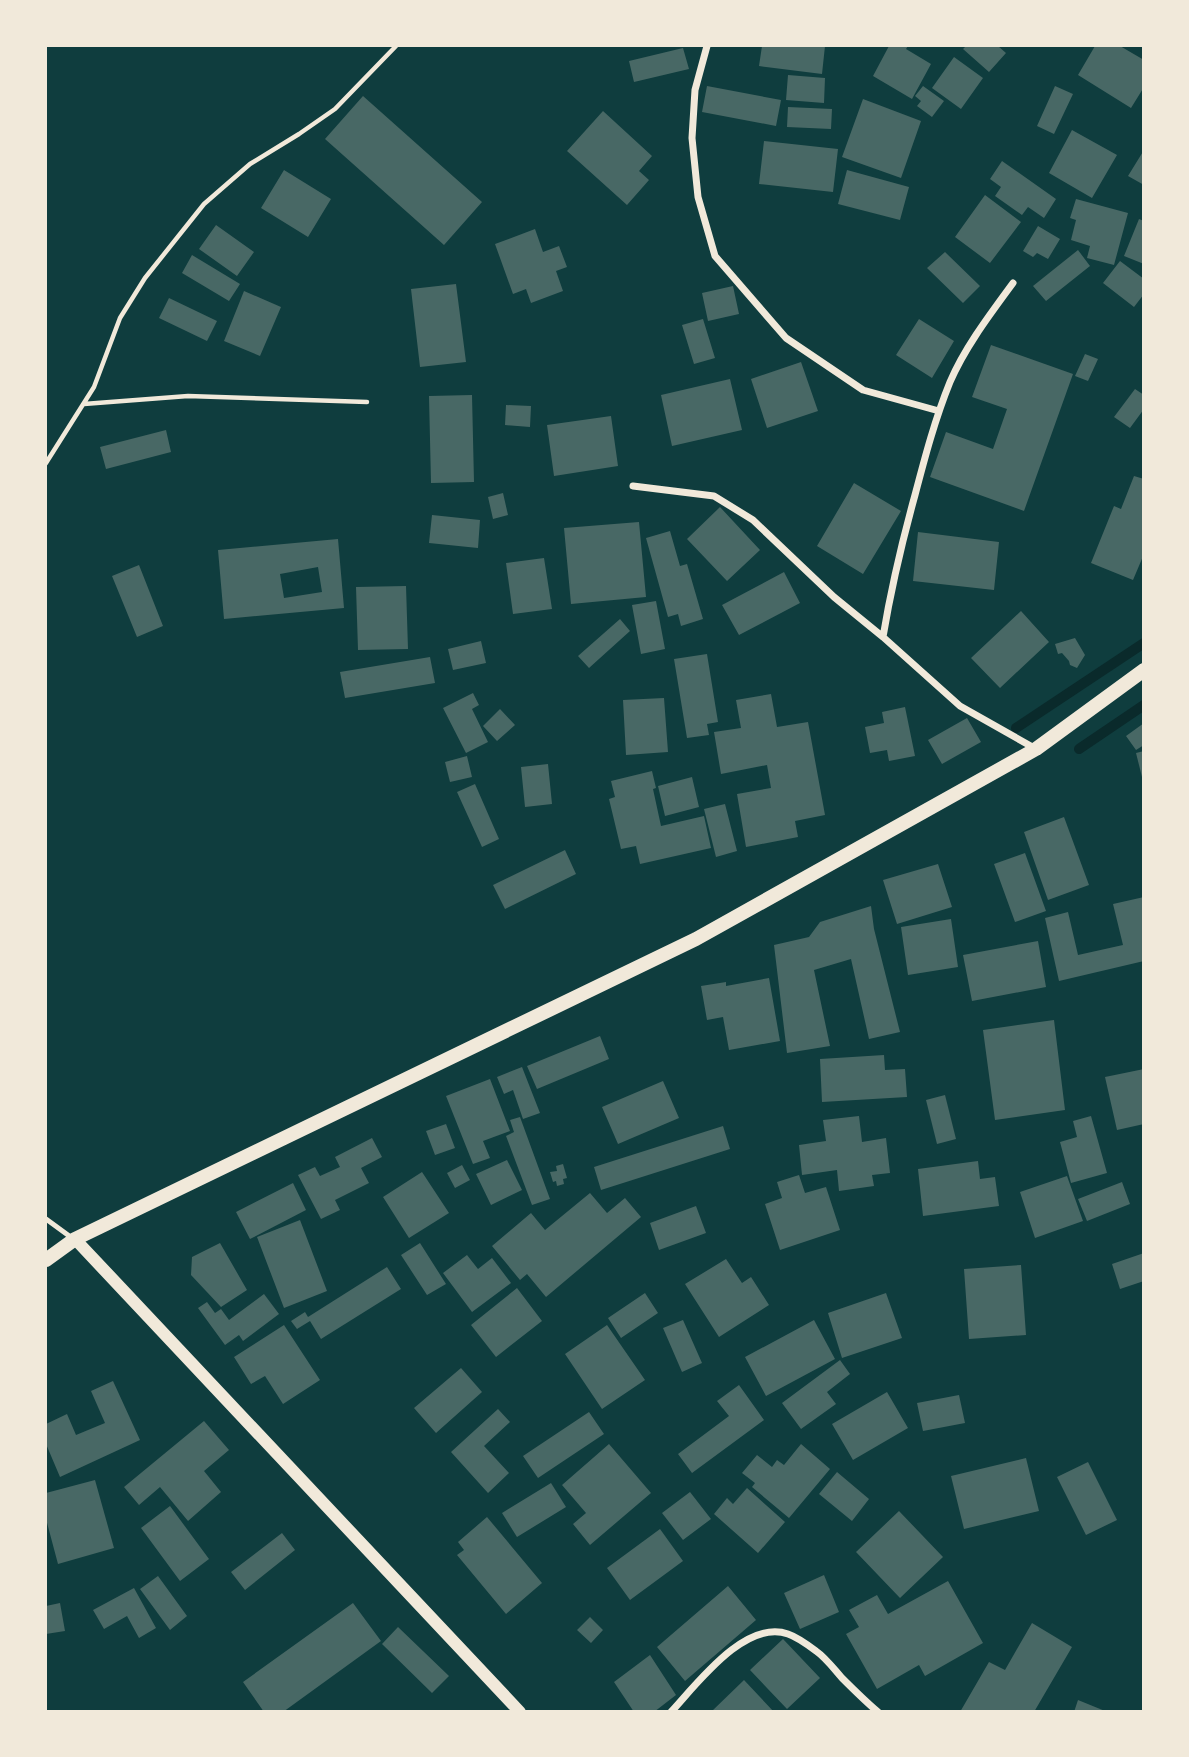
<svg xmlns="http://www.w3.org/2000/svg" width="1189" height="1757" font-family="'Exo 2',sans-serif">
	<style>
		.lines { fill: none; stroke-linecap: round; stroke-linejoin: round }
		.stream { stroke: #0a2a2b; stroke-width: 10 }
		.building { fill: #486865; fill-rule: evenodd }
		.path { stroke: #f1e9da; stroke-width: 4.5 }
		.service { stroke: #f1e9da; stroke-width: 5 }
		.minor { stroke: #f1e9da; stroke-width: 7 }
		.tertiary { stroke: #f1e9da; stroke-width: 12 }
		.secondary { stroke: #f1e9da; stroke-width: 14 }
	</style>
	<rect width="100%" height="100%" fill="#0f3d3e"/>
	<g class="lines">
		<path class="stream" d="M1016,728L1144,643
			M1079,749L1144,705"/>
	</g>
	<path class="building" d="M762,46H825L822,74L759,66Z
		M889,46H908L906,49L931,64L912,99L873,76Z
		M966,46H998L1006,53L989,72L963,49Z
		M1095,46H1120L1144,60V87L1131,108L1078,75Z
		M683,48L689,69L634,82L629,61Z
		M954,57L983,78L961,109L932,88Z
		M788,75L825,78L824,103L786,100Z
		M707,86L781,100L776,126L702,112Z
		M923,86L944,101L932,117L917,106L921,101L915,96Z
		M1055,86L1073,94L1054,134L1037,126Z
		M363,96L482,202L444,245L325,139Z
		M863,99L921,121L901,178L842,157Z
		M788,107L832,109L831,129L787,127Z
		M603,111L652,156L639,171L649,180L627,205L567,151Z
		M1072,130L1117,155L1092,198L1049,173Z
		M764,141L838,149L833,192L759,184Z
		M1144,150V185L1128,176Z
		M1002,161L1056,199L1044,218L1028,207L1022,215L995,196L1001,187L990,179Z
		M284,170L331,199L308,237L261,208Z
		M847,170L909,187L900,220L838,204Z
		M985,195L1021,222L990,263L955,237Z
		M1076,199L1128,213L1114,265L1087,258L1090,246L1071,240L1076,220L1070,218Z
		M1139,219L1144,221V264L1124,256Z
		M216,225L254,252L237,276L199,249Z
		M1038,226L1060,239L1048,259L1037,253L1033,257L1023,251Z
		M535,229L543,252L559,246L567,267L556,271L563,291L531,303L526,289L513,294L495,244Z
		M1078,250L1090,266L1046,301L1033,286Z
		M945,252L980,286L963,303L927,268Z
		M192,255L240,284L229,301L182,273Z
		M1120,261L1144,279V294L1134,307L1103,283Z
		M456,284L466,362L420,367L411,289Z
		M733,286L739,314L708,321L702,293Z
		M244,291L281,307L260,356L224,341Z
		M169,298L217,321L207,341L159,318Z
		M703,319L715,358L694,364L682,325Z
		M919,319L954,341L932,378L896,355Z
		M991,345L1073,374L1024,511L930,477L946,432L993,449L1007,409L972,397Z
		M1085,354L1098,359L1088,381L1075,376Z
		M801,362L818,411L767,428L751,379Z
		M730,379L742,430L672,446L661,395Z
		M1135,389L1144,395V409L1130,428L1114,417Z
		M472,395L474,482L431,483L429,396Z
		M506,405L531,406L530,427L505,425Z
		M611,416L618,466L554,476L547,425Z
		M166,430L171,452L106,469L100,447Z
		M1134,476L1144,479V554L1133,580L1091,563L1114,506L1121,509Z
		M854,483L901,511L863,574L817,546Z
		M503,493L508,515L493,519L488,497Z
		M720,507L760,550L727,581L687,539Z
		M432,515L480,520L478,548L429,543Z
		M639,522L646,597L571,604L564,528Z
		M670,531L680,566L687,564L703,619L681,626L678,614L668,617L646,538Z
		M918,532L999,542L994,590L913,581Z
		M338,539L344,608L224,619L218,550ZM318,567L322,592L284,598L280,574Z
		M544,558L552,609L513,614L506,563Z
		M139,565L163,626L137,637L112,576Z
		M784,572L800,603L739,635L722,605Z
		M406,586L408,649L358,650L356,587Z
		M656,601L665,649L641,654L632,605Z
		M1021,611L1049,642L1000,688L971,658Z
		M620,619L630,631L589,668L578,656Z
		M1075,638L1085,655L1077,668L1070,665L1069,661L1062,653L1058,654L1055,644Z
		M481,641L486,663L453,670L448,649Z
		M707,654L718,722L707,724L709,735L687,738L674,659Z
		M430,657L435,683L345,698L340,672Z
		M473,693L479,705L472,709L488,742L466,753L443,708Z
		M771,694L777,727L808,722L825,815L795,821L798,837L746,847L737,794L771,788L767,765L721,774L714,732L741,728L736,700Z
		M664,698L668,752L626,755L623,700Z
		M905,707L915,756L889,761L887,750L870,753L865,727L884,723L882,712Z
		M500,709L515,725L497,741L483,726Z
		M967,718L981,742L942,764L928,740Z
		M1144,723V745L1136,750L1126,736Z
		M1144,751V780L1143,781L1136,753Z
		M467,756L472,777L450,782L445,762Z
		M548,764L552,804L525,807L521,767Z
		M652,771L656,788L653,789L661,826L704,816L711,848L640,864L636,846L621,849L609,799L615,797L611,781Z
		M692,777L699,807L665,816L658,786Z
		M475,784L499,839L482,847L457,792Z
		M725,804L737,851L716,857L704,809Z
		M1064,817L1089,885L1048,900L1024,832Z
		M565,850L576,874L505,909L493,885Z
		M1025,853L1046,911L1015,922L994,864Z
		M938,864L952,907L897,924L883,880Z
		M1144,897V961L1059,981L1045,918L1068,912L1078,955L1123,945L1113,904Z
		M871,906L874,929L900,1032L869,1039L851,959L814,970L830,1046L787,1053L774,945L809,937L820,922Z
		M951,919L958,967L908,975L901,927Z
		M1038,941L1046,987L972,1001L963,955Z
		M769,978L780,1041L729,1050L723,1017L707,1020L701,986L726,982V986Z
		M1054,1020L1065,1110L995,1120L983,1030Z
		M600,1036L609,1059L537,1089L527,1066Z
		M884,1055L885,1070L905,1069L907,1097L822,1102L820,1059Z
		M522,1067L540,1113L523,1119L513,1090L504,1094L497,1077Z
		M1144,1069V1124L1117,1130L1105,1077Z
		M490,1079L510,1131L483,1141L490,1158L473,1164L446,1096Z
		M663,1081L679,1118L618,1144L602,1107Z
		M945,1095L956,1139L937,1144L926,1100Z
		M859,1116L862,1142L886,1138L890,1173L872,1175L874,1186L839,1191L837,1170L802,1175L799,1145L826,1141L823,1120Z
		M1091,1116L1107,1173L1071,1183L1060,1142L1077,1137L1073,1121Z
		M520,1117L550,1199L532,1205L506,1136L514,1132L510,1120Z
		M446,1124L455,1148L435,1155L426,1131Z
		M723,1126L730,1149L601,1190L594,1167Z
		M372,1138L382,1157L361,1168L369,1183L335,1200L340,1210L321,1219L298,1175L315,1167L320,1176L340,1167L335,1157Z
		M507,1160L522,1190L491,1205L476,1174Z
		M978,1161L980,1179L995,1177L999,1206L923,1216L918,1169Z
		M563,1164L567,1178L563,1179L564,1184L557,1186L556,1181L553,1182L550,1172L557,1171L556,1166Z
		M462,1165L470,1180L455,1188L447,1173Z
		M422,1172L449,1213L409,1238L383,1197Z
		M799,1175L805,1193L826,1187L840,1230L780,1250L765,1204L782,1198L777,1182Z
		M1067,1176L1083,1221L1035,1238L1020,1192Z
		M1122,1182L1130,1204L1087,1221L1078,1199Z
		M293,1183L306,1210L250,1239L236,1212Z
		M590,1193L607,1213L625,1198L641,1217L546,1297L527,1274L520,1280L492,1246L531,1213L545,1230Z
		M696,1206L706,1233L659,1250L650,1223Z
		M300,1220L327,1291L284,1308L257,1237Z
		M220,1243L247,1290L221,1307L191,1275L192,1257Z
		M420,1243L446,1284L427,1295L401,1255Z
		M1144,1253V1281L1120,1289L1112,1264Z
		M467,1255L478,1269L492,1258L511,1283L472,1312L443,1273Z
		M726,1259L742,1283L751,1277L769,1305L719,1337L685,1284Z
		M1021,1265L1026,1335L969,1339L964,1269Z
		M387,1267L401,1289L321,1339L310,1321L297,1329L291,1321L305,1312L308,1317Z
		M517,1288L542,1321L496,1357L471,1325Z
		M645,1293L658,1313L621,1338L608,1318Z
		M886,1293L902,1338L842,1358L828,1313Z
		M264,1294L279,1314L243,1341L239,1335L225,1345L198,1308L207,1302L215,1313L221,1309L229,1320Z
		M683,1320L702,1363L682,1372L663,1328Z
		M814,1320L835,1359L766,1396L745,1357Z
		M284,1325L320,1380L283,1404L265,1376L251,1384L234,1357Z
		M607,1325L645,1380L602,1409L565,1354Z
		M840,1360L850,1374L827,1392L836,1404L801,1429L782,1403Z
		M461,1368L482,1392L436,1433L414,1408Z
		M113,1381L140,1440L60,1477L46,1444V1424L67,1414L76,1435L105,1423L91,1391Z
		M739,1385L764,1420L692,1473L678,1454L729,1416L717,1401Z
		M887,1392L908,1428L853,1460L832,1424Z
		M959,1395L965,1423L923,1431L917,1403Z
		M498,1409L510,1422L484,1446L509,1473L488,1493L451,1452Z
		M589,1412L604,1434L538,1478L523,1456Z
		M204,1421L229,1450L204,1471L221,1492L188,1521L160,1487L139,1505L124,1487Z
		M609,1444L651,1493L590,1545L573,1524L586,1513L562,1485Z
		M801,1444L830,1469L789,1518L752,1487L755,1483L742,1473L757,1455L772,1467L777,1460L784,1465Z
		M1026,1458L1039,1511L964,1529L951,1476Z
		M1088,1462L1117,1520L1086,1535L1057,1477Z
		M837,1472L869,1499L852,1521L819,1494Z
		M95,1480L114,1548L58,1564L46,1519V1493Z
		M551,1483L566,1507L517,1537L502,1513Z
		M747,1488L785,1522L758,1553L714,1514L727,1498L733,1504Z
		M690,1492L711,1519L683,1540L662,1513Z
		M170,1506L209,1559L180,1581L141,1528Z
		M899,1511L943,1557L900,1598L856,1552Z
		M487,1517L542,1583L506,1614L457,1555L464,1550L458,1542Z
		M660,1529L683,1561L630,1600L607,1568Z
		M282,1533L295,1550L245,1590L231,1572Z
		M824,1575L839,1612L800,1629L784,1593Z
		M158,1576L187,1616L170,1630L140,1589Z
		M948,1581L983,1643L925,1676L919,1665L877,1689L846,1634L859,1627L849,1610L877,1595L888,1614Z
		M728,1586L756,1620L685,1681L657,1647Z
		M134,1588L156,1628L139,1638L127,1616L104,1629L93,1610Z
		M60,1603L65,1631L46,1634V1606Z
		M353,1603L381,1641L283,1712H264L243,1682Z
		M590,1617L603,1630L591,1643L577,1630Z
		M1032,1623L1072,1647L1034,1712H960L989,1662L1005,1670Z
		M398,1627L449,1676L432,1693L382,1644Z
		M783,1639L820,1678L787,1709L750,1670Z
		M650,1655L676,1695L654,1712H634L614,1682Z
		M744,1680L774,1712H711Z
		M1078,1700L1105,1711V1712H1074Z"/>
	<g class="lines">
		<path class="path" d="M84,404L188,396L367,402
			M46,463L94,387L120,318L145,278L204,204L250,164L299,134L335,109L396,46"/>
		<path class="service" d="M46,1219L72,1238"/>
		<path class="minor" d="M707,46L695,90L692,138L698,197L715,256L786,338L863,390L939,411
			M633,486L714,496L753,520L834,597L883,637L960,706L1036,749
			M883,637C891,589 902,542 915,495C925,457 935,419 950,382C965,347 991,313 1013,283
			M671,1712C697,1684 745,1619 788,1634C797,1637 808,1645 816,1651C826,1658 834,1669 842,1678C854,1690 865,1701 878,1712"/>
		<path class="tertiary" d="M75,1239L520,1712"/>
		<path class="secondary" d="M46,1260L75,1239L696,939L1036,749L1144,670"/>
	</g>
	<rect width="1189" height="1757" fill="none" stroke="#f1e9da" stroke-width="94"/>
</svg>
